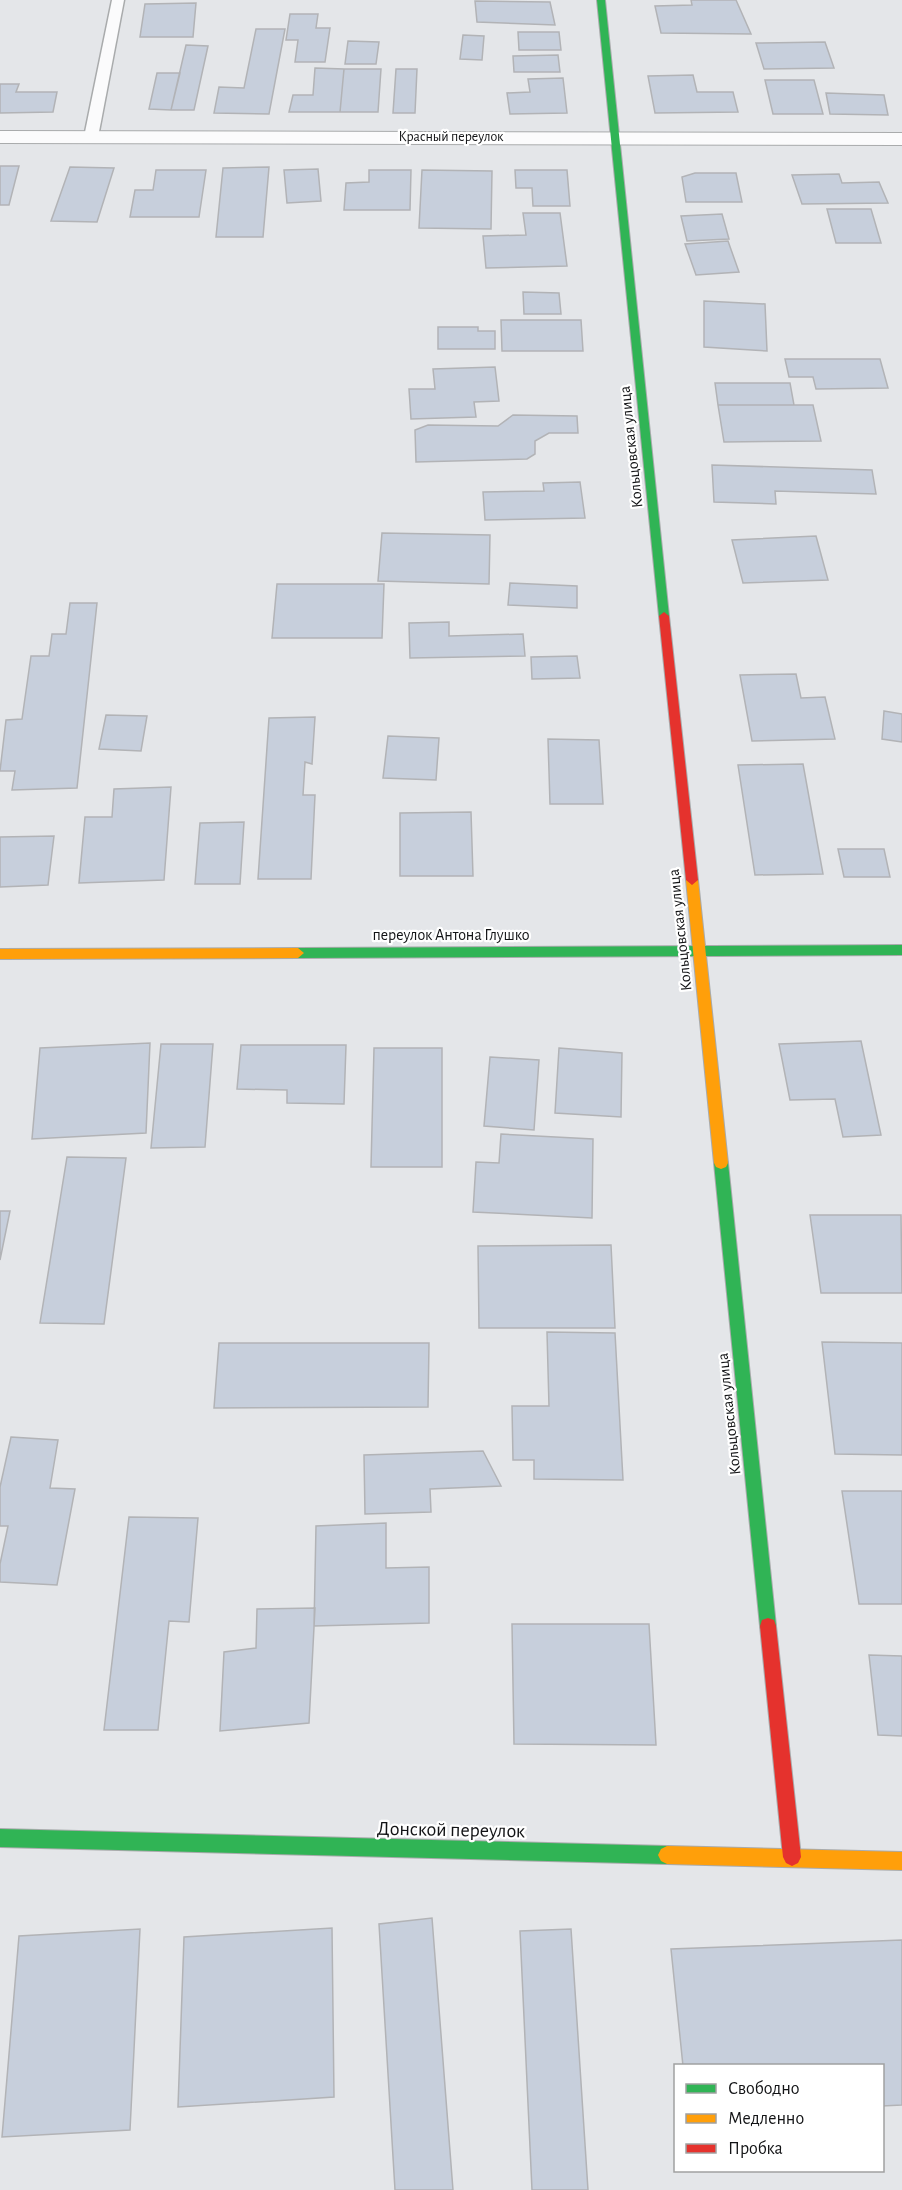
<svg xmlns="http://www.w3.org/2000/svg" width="902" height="2190" font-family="'Alegreya Sans',sans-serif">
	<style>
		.building { fill: #c7cfdc; stroke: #b2b3b6; stroke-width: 1.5 }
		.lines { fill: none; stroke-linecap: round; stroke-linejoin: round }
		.lane-casing { stroke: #a9abac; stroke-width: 3 }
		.street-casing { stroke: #a9abac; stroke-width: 2 }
		.fast-casing { stroke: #a9abac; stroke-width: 2 }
		.slow-casing { stroke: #a9abac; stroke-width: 2 }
		.jam-casing { stroke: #a9abac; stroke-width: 2 }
		.lane { fill: #fbfbfc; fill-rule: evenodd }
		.street { fill: #fbfbfc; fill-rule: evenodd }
		.fast { fill: #30b455; fill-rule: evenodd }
		.slow { fill: #ff9f0a; fill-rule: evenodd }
		.jam { fill: #e5322d; fill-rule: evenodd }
		.labels { text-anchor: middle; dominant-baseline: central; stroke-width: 4.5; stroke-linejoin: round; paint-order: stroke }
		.far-street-label { font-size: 14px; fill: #121315; stroke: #fff }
		.street-label { font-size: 16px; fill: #121315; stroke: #fff }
		.near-street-label { font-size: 20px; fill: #121315; stroke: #fff }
	</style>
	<rect width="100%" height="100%" fill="#e4e6e9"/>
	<path class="building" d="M691,0H736L751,34L661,33L655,6L692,5Z
		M475,1L550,2L555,25L477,22Z
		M196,3L193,37H140L145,4Z
		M290,14H318L316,28H330L325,62H295L298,40H286Z
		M256,29H285L269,114L214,113L219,87L244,88Z
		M518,32H559L561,50H519Z
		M463,35L484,36L482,60L460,59Z
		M348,41L379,42L376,64H345Z
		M825,42L834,68L764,69L756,43Z
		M186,45L208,46L194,110H171Z
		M558,55L560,72H514L513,56Z
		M315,68L344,69L340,112H289L293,95H313Z
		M344,69H381L378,112H340Z
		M396,69H417L415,113H393Z
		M157,73H180L171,110L149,109Z
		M693,75L697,92H733L738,112L655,113L648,76Z
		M563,78L567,113L510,114L507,93L530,92L528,79Z
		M765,80H814L823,114H773Z
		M0,84H19L16,92H57L53,112L0,113Z
		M826,93L884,95L888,115L830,114Z
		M0,166H19L9,205H0Z
		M70,167L114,168L97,222L51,221Z
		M269,167L263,237H216L223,168Z
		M318,169L321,201L287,203L284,170Z
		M156,170H206L199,217H130L135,190H153Z
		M369,170H411L410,210H344L346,183L369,182Z
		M422,170L492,171L491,229L419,228Z
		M515,170H567L570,206H533L532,188H516Z
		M695,173H736L742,202H686L682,177Z
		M839,174L842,183L879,182L888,203L802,204L792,175Z
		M827,209H871L881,243H836Z
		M523,213H560L567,266L486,268L483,236L526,235Z
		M722,214L729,239L687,241L681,216Z
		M728,241L739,272L696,275L685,244Z
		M523,292L559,293L561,314H524Z
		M704,301L765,304L767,351L704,347Z
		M501,320H581L583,351H502Z
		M438,327H478V331H495V349H438Z
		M785,359H880L888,388L816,389L813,377H789Z
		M495,367L499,401L474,402L476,417L411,419L409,389H435L433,369Z
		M715,383H790L794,405H718Z
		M718,405H813L821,441L724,442Z
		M513,415L577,416L578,433H549L535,441V454L527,459L416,462L415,430L428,425L498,426Z
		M712,465L872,470L876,494L775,491L776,504L714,502Z
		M580,482L585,518L485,520L483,492L544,491L543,483Z
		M382,533L490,535L489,584L378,581Z
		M816,536L828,580L743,583L732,540Z
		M510,583L577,586V608L508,605Z
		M277,584H384L382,638H272Z
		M70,603H97L77,788L12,790L15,771H0L6,720L22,719L31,656H49L52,634H66Z
		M449,622V636L523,634L525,656L410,658L409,623Z
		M577,656L580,678L532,679L531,657Z
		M796,674L801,698L825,697L835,739L752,741L740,675Z
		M884,711L902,714V742L882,739Z
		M106,715L147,716L141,751L99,749Z
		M315,717L312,764L305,762L303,795H315L311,879H258L269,718Z
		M388,736L439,738L436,780L383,778Z
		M548,739L599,740L603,804H550Z
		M803,764L823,874L755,875L738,765Z
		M171,787L164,880L79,883L85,817H112L114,789Z
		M471,812L473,876H400V813Z
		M244,822L240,884H195L200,823Z
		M54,836L48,885L0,887V837Z
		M838,849H884L890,877H844Z
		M861,1041L881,1135L843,1137L835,1099L790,1100L779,1044Z
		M150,1043L146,1133L32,1139L40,1048Z
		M161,1044H213L205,1147L151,1148Z
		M241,1045H346L344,1104L287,1103V1090L237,1089Z
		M374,1048H442V1167H371Z
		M559,1048L622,1053L621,1117L555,1113Z
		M490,1057L539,1060L534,1130L484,1126Z
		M501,1134L593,1139L592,1218L473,1212L476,1162L499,1163Z
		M67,1157L126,1158L104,1324L40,1323Z
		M0,1211H10L0,1260Z
		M810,1215H901L902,1293H821Z
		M611,1245L615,1328H479L478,1246Z
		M547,1332L615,1333L623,1480L534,1479V1460H513L512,1406H549Z
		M822,1342L902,1343V1455L835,1454Z
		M219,1343H429L428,1407L214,1408Z
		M11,1437L58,1440L50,1488L75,1489L57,1585L0,1582V1564L8,1526H0V1487Z
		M483,1451L501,1486L430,1489L431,1512L365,1514L364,1455Z
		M842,1491H902V1604H859Z
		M129,1517L198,1518L189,1622L169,1621L158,1730H104Z
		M386,1523V1568L429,1567V1623L314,1626L316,1526Z
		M315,1608L309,1723L220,1731L224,1652L256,1648L257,1609Z
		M512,1624H649L656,1745L514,1744Z
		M869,1655L902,1656V1736L878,1735Z
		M432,1918L453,2190H395L379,1924Z
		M332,1928L334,2097L178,2107L184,1937Z
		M140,1929L130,2130L2,2137L19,1936Z
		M571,1929L588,2190H532L520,1931Z
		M902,1940V2105L882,2106V2066H683L671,1949Z"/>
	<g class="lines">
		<defs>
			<path id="lane" d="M112,0H124L98,137L91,141L84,137Z"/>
			<path id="street" d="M0,131L902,133V145L0,143Z"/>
			<path id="fast" d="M597,0H605L669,616L664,620L659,616Z
				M902,945V955L298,958L292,953L298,948Z
				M721,1157L726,1159L728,1163L776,1626L774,1632L768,1634L762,1632L760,1626L714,1163L716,1159Z
				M0,1829L667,1846L673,1849L676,1855L673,1861L667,1864L0,1847Z"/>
			<path id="slow" d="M692,875L698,880L728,1163L726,1167L721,1169L716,1167L714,1163L686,880Z
				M298,948L304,953L298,958L0,959V949Z
				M667,1846L902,1852V1870L667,1864L661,1861L658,1855L661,1849Z"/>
			<path id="jam" d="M664,612L669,616L698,880L692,885L686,880L659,616Z
				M768,1618L774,1620L776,1626L801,1857L798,1863L792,1866L786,1863L783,1857L760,1626L762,1620Z"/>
		</defs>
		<use href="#lane" class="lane-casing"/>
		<use href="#street" class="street-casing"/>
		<use href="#fast" class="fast-casing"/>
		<use href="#slow" class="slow-casing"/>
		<use href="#jam" class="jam-casing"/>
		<use href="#lane" class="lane"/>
		<use href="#street" class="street"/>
		<use href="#fast" class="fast"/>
		<use href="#slow" class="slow"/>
		<use href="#jam" class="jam"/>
	</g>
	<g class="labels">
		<g class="far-street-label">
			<text x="451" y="137">Красный переулок</text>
		</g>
		<g class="street-label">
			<text transform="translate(631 447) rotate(-96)">Кольцовская улица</text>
			<text transform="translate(680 930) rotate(-96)">Кольцовская улица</text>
			<text x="451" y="935">переулок Антона Глушко</text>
			<text transform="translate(729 1414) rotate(-96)">Кольцовская улица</text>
		</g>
		<g class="near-street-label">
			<text transform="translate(451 1830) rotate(1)">Донской переулок</text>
		</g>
	</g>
	<rect x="674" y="2064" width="210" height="108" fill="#ffffff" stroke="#a0a1a1" stroke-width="1.5"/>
	<rect x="686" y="2084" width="30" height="9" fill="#30b455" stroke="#a0a1a1" stroke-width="1.5"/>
	<text x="728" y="2094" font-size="18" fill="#121315">Свободно</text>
	<rect x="686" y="2114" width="30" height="9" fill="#ff9f0a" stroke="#a0a1a1" stroke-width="1.5"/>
	<text x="728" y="2124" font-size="18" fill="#121315">Медленно</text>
	<rect x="686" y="2144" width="30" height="9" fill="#e5322d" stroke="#a0a1a1" stroke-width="1.5"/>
	<text x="728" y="2154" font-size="18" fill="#121315">Пробка</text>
</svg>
